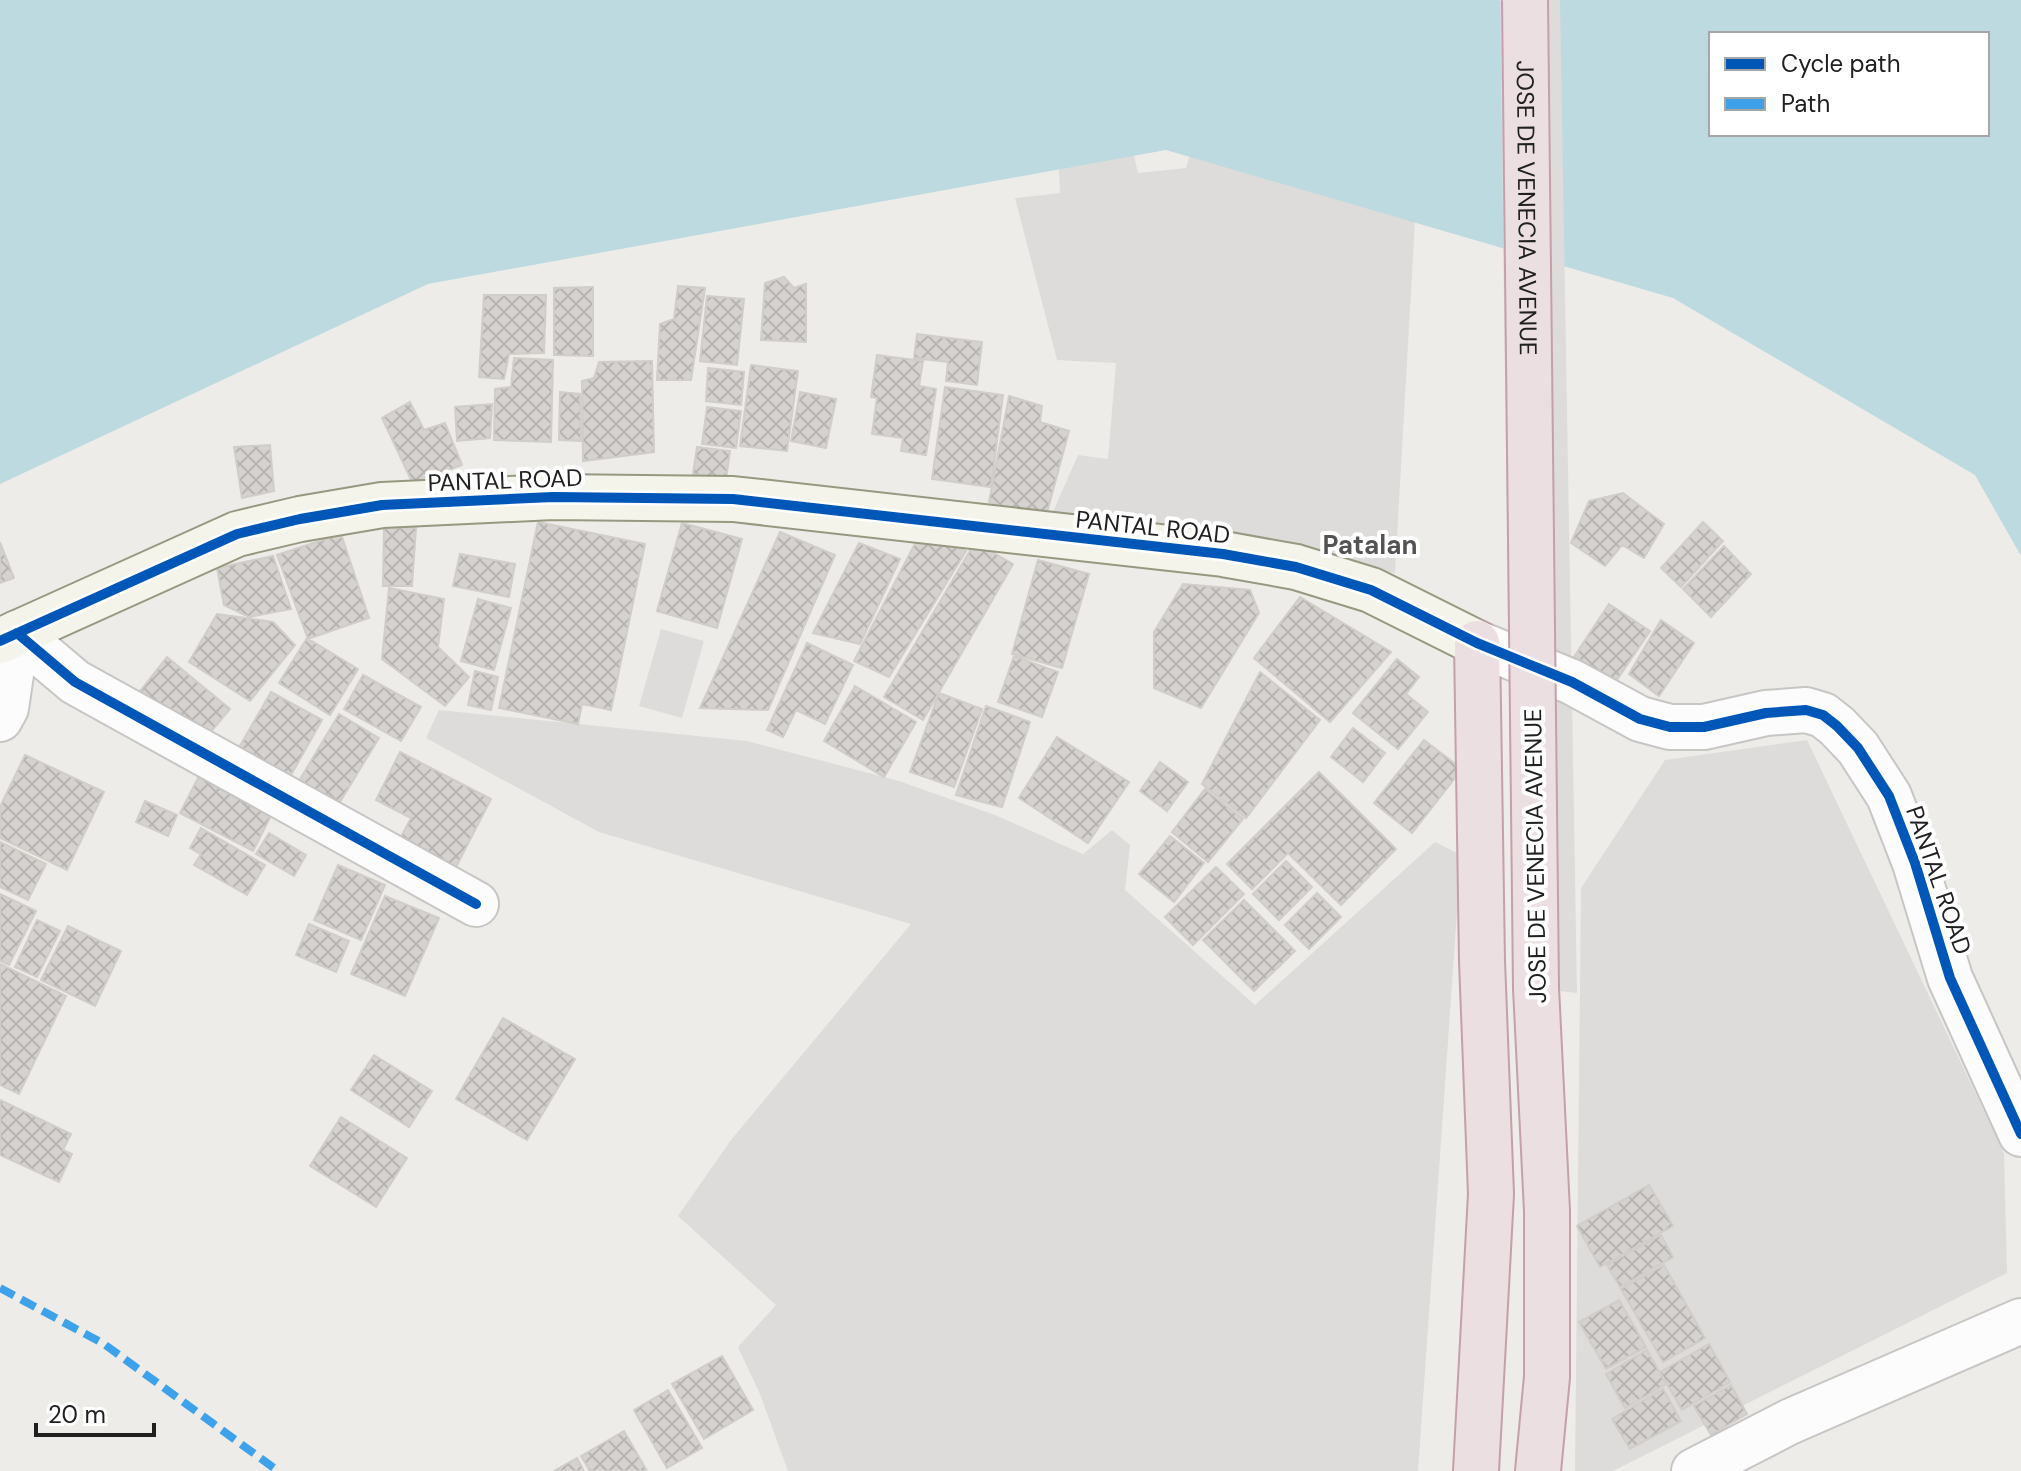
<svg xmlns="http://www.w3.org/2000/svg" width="2021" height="1471" font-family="'DM Sans',sans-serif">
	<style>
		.residential { fill: #dddcda }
		.water { fill: #bcdae0; fill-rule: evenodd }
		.pier { fill: #dddcdb }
		.building { fill: url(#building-cross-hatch); stroke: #d1cdc9; stroke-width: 2 }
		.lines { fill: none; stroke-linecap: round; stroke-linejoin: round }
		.street-casing { stroke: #c7c6c4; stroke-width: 48 }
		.secondary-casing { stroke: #979880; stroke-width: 48 }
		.highway-casing { stroke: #c3a0aa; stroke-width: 48 }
		.street { stroke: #fcfcfc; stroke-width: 44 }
		.secondary { stroke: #f4f4eb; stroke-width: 44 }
		.highway { stroke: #ebdfe1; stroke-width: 44 }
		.highway-bridge-casing { stroke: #c3a0aa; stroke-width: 48; stroke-linecap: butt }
		.highway-bridge { stroke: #ebdfe1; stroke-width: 44 }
		.quiet { stroke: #3da2ea; stroke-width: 8; stroke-dasharray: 16 8; stroke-linecap: butt }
		.cycleway-casing { stroke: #fff; stroke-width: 15 }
		.cycleway { stroke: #0057b8; stroke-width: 10 }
		.labels { text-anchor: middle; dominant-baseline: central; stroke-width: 8; stroke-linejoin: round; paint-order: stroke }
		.street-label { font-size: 24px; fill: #202020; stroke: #fff }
		.neighbourhood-label { font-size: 26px; font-weight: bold; fill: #535353; stroke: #fff }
	</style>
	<defs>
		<pattern id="building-cross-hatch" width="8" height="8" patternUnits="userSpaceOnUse" patternTransform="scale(2)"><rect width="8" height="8" fill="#d5d2cf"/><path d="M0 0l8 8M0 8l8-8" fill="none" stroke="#b7b4b1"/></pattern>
	</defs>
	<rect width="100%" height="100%" fill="#eeece8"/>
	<path class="residential" d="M1133,151L1138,173L1186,168L1191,151L1418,168L1395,573L1052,514L1078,455L1108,459L1116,363L1057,360L1015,198L1060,193L1058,153Z
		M661,629L704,641L682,718L639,706Z
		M439,710L747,741L899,781L995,815L1083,854L1112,830L1130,845L1125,890L1255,1005L1435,842L1461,855L1418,1471H788L760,1394L738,1347L776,1305L678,1216L731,1140L911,924L599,832L426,738Z
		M1807,740L2004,1153L2007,1273L1613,1471H1575L1581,888L1665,760Z"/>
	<path class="water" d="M0,0H2021V556L1975,475L1673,298L1166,150L428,284L0,484ZM1711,34H1987V134H1711Z"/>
	<path class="pier" d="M1500,0H1560L1577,993L1536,988L1513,991Z"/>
	<path class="building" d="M784,277L794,288L806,284V342L761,340L765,283Z
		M678,286L705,288L691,380H657L660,324L674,319Z
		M593,287V356L554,355V288Z
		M484,295H546L544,353L509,354L504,379L479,377Z
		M707,296L744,299L737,365L700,361Z
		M917,334L982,342L977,385L946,381L948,362L914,358Z
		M877,355L923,361L919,386L936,389L926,455L901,451L903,438L872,434L877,398L871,397Z
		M514,358L553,360L551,442L494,440L495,389L511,387Z
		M652,361L654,452L583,461L582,381L594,378L599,362Z
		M751,365L798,371L787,451L740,446Z
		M708,368L744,372L741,405L706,401Z
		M945,387L1003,395L991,487L932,479Z
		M560,392L580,394L581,441L559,440Z
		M800,392L836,399L826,448L791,441Z
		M1009,396L1042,406L1040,422L1069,431L1045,520L989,502Z
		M410,402L424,430L445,423L462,465L413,484L382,418Z
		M492,404L490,438L457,441L455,407Z
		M707,407L741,411L736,448L702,444Z
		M270,445L274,491L242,498L234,447Z
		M697,447L730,451L726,479L693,474Z
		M1623,493L1664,524L1644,558L1622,545L1605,566L1571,543L1589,501Z
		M538,522L645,544L611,710L582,704L578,724L499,708Z
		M1703,522L1723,541L1681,587L1661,568Z
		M682,523L742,539L717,628L657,611Z
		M384,527L416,528L412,586H383Z
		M780,532L835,555L768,710L700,708Z
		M921,532L966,551L889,677L854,661Z
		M341,534L369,618L308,639L277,555Z
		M0,542L14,578L0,583Z
		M975,542L1013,564L923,720L884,697Z
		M859,543L900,559L860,644L813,633Z
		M1724,546L1751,574L1711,617L1683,589Z
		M460,554L515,564L509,597L453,586Z
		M273,556L291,609L249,617L224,605L217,568Z
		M1038,560L1089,574L1062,668L1012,654Z
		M1183,584L1250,590L1259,613L1201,708L1154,688V632Z
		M389,588L444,599L438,647L469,677L445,706L382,659Z
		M1300,597L1391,652L1330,722L1254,658Z
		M478,599L511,608L494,670L461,661Z
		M1609,604L1650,631L1608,693L1568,666Z
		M217,614L273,622L295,645L250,701L189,662Z
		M1661,620L1694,643L1659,696L1629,674Z
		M307,638L358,669L330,715L279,683Z
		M807,643L853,665L825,724L796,710L783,737L767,730Z
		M1014,656L1058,672L1042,717L998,702Z
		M167,657L230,709L199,746L137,695Z
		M1397,659L1419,677L1406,694L1428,712L1398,749L1353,713Z
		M475,671L498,677L491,710L468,705Z
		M1260,672L1320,720L1246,818L1202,784Z
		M363,675L421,707L401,741L344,709Z
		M855,686L916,722L884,777L824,741Z
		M271,692L322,720L282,791L230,763Z
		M939,693L982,709L954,787L910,772Z
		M986,706L1030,722L1002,807L956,795Z
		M339,714L379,738L338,805L299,781Z
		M1353,728L1385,753L1363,782L1331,757Z
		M1057,737L1129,782L1088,843L1019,798Z
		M1424,740L1462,769L1412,833L1374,803Z
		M400,752L491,799L452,875L396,846L411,818L376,800Z
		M25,755L104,792L67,870L0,838V807Z
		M1160,762L1188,782L1167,811L1140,791Z
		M1319,772L1396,849L1341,905L1288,853L1252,889L1227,864Z
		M199,776L272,814L253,851L180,813Z
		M1205,789L1243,819L1208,862L1172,832Z
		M145,801L177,815L168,836L136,822Z
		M201,828L265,865L247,895L194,865L201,854L190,848Z
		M269,833L306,855L294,876L256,854Z
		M1170,836L1204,863L1174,902L1139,874Z
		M0,842L46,864L28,900L0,887Z
		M1286,861L1312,887L1279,920L1253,894Z
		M338,865L385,885L361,940L314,920Z
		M1216,867L1244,894L1193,945L1165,917Z
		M1317,893L1341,917L1309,949L1285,925Z
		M0,894L36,911L9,965L0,961Z
		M385,896L439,918L405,996L351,974Z
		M1244,900L1295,951L1254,991L1203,940Z
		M37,920L60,931L37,977L15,967Z
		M309,924L349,941L336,972L296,955Z
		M68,926L121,951L95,1006L41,980Z
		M0,964L66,996L19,1094L0,1085Z
		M503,1018L575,1059L527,1140L456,1099Z
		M374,1055L432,1091L409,1127L351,1090Z
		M0,1100L71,1134L63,1150L72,1154L59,1182L0,1155Z
		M341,1117L407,1158L376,1207L310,1166Z
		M1649,1185L1673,1226L1600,1267L1577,1226Z
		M1661,1235L1673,1257L1620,1287L1607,1265Z
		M1664,1265L1705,1338L1663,1362L1621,1289Z
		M1619,1300L1646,1347L1606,1369L1579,1322Z
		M1709,1344L1730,1382L1682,1410L1660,1372Z
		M1647,1350L1666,1384L1625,1408L1606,1374Z
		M722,1356L753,1410L704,1439L672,1384Z
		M1731,1385L1747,1414L1711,1435L1694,1406Z
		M1663,1389L1681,1421L1630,1449L1612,1419Z
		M668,1390L702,1448L667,1468L634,1410Z
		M624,1431L647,1471H590L581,1456Z
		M577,1458L584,1471H554Z"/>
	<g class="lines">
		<defs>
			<path id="street" d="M17,633L75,682L476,904
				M1477,643L1572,682L1640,719L1670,727H1704L1766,713L1806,710L1823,715L1837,726L1858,748L1889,796L1915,863L1950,978L2021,1134
				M0,719L6,708L17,633
				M1694,1471L1789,1422L2021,1321"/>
			<path id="secondary" d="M0,641L237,534L300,519L382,505L553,497L733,499L1223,554L1296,567L1371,590L1477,643"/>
			<path id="highway" d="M1536,988L1547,1211V1377L1538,1471
				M1476,1471L1491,1194L1482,961L1477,643"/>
		</defs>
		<use href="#street" class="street-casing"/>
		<use href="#secondary" class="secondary-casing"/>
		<use href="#highway" class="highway-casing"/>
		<use href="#street" class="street"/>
		<use href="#secondary" class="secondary"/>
		<use href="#highway" class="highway"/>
		<defs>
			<g id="highway-bridge">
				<path id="s1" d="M1525,0L1536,988"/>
			</g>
		</defs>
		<use href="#highway-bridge" class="highway-bridge-casing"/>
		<use href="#highway-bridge" class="highway-bridge"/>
		<path class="quiet" d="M0,1288L104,1344L278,1471"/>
		<defs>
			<path id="cycleway" d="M17,633L75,682L476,904
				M0,641L237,534L300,519L382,505L553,497L733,499L1223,554L1296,567L1371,590L1477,643L1572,682L1640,719L1670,727H1704L1766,713L1806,710L1823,715L1837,726L1858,748L1889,796L1915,863L1950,978L2021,1134"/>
		</defs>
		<use href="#cycleway" class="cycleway-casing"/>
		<use href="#cycleway" class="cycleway"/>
	</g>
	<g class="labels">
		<g class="street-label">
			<text stroke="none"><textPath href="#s1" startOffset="208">JOSE DE VENECIA AVENUE</textPath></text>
			<text transform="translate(505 480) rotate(-2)">PANTAL ROAD</text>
			<text transform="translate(1153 527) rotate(6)">PANTAL ROAD</text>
			<text transform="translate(1535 856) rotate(-91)">JOSE DE VENECIA AVENUE</text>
			<text transform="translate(1939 880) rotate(71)">PANTAL ROAD</text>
		</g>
		<g class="neighbourhood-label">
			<text x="1370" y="545">Patalan</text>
		</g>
	</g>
	<rect x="1709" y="32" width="280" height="104" fill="#ffffff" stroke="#a6a6a6" stroke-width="2"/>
	<rect x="1725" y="58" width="40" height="12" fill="#0057b8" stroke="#a6a6a6" stroke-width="2"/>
	<text x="1781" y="72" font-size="24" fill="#202020">Cycle path</text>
	<rect x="1725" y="98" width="40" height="12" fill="#3da2ea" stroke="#a6a6a6" stroke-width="2"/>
	<text x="1781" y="112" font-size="24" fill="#202020">Path</text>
	<path d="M36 1423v12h118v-12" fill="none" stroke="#202020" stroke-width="4"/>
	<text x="48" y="1423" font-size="24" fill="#202020" stroke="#ffffff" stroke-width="6" paint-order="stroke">20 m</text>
</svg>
